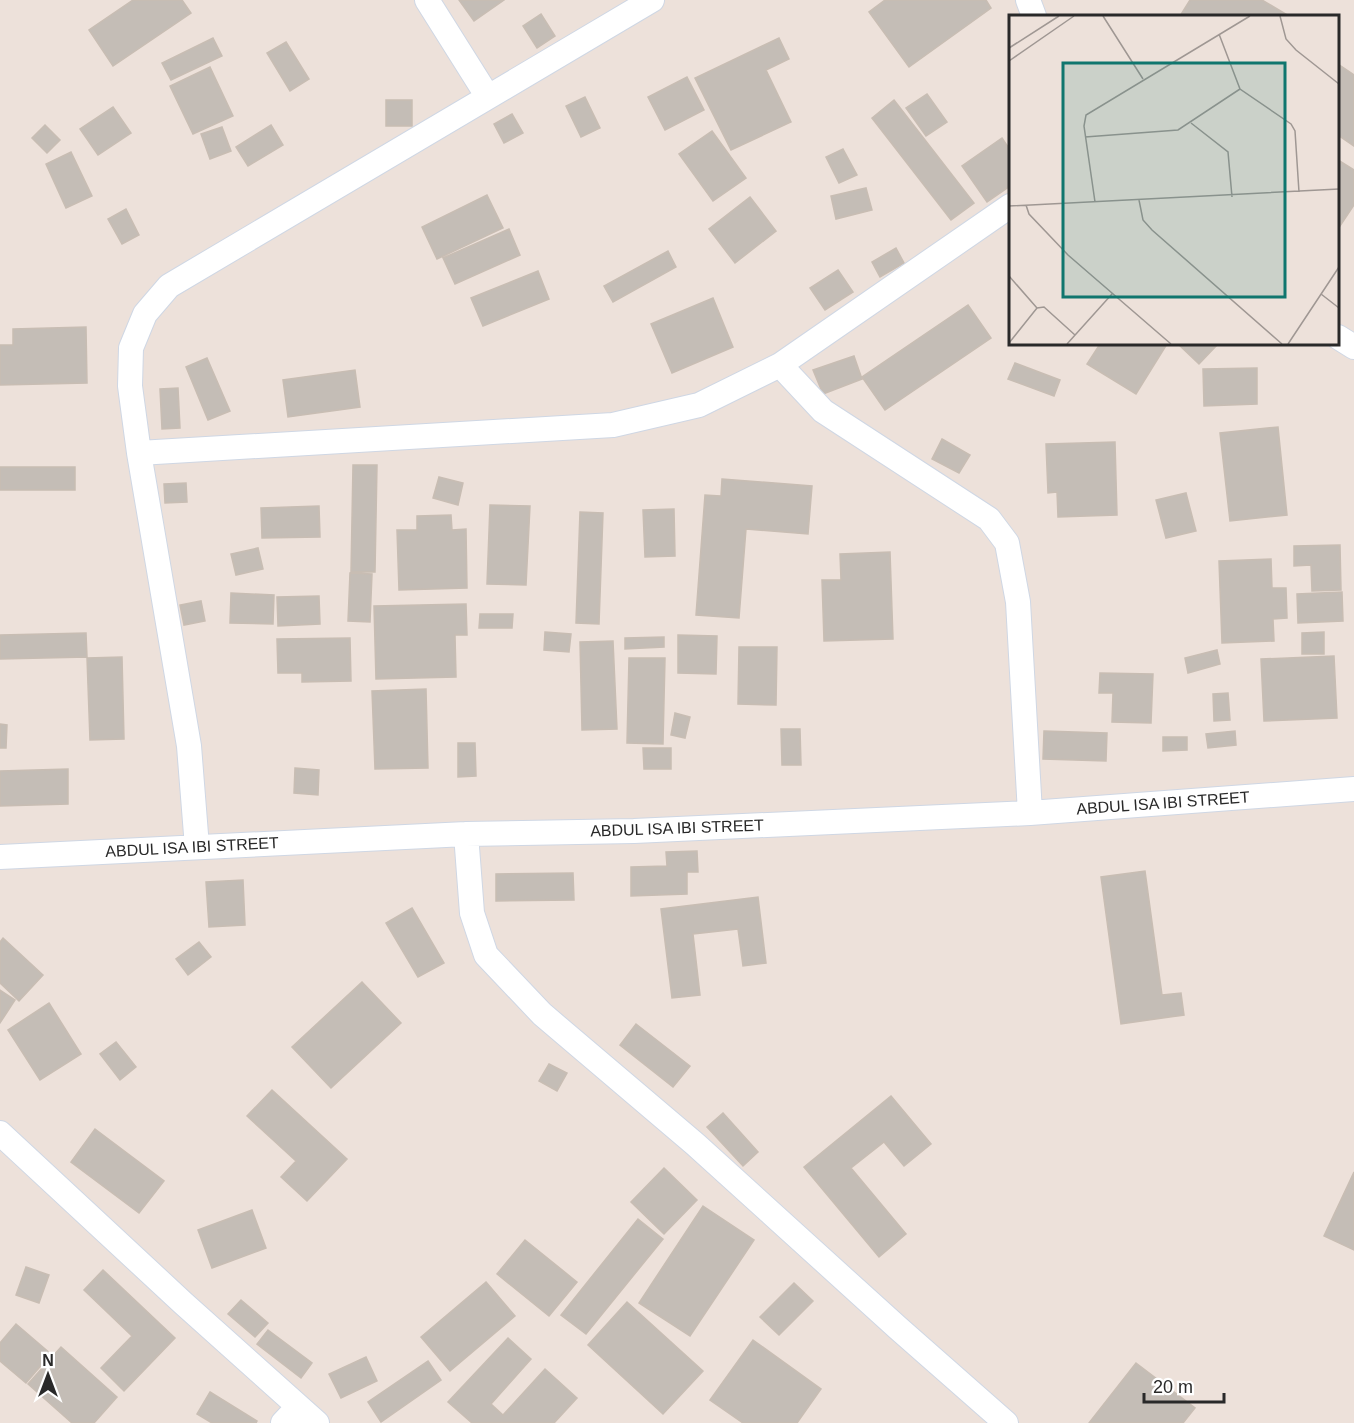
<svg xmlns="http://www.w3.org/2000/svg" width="1354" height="1423" font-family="Helvetica,sans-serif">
<rect width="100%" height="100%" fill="#ede1da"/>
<path fill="#c4bdb6" stroke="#c8bdb3" stroke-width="1.5" d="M 133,0 L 182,0 L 191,13 L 113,66 L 89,30 Z
M 459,0 L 504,0 L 474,21 Z
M 885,0 L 986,0 L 991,8 L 909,67 L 869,12 Z
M 1190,0 L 1262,0 L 1289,16 L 1180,16 Z
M 541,14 L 555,36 L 537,48 L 523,26 Z
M 213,38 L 222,56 L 171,80 L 162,63 Z
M 779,38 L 789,59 L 766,70 L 791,122 L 731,150 L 695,78 Z
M 286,42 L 309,79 L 290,91 L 267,53 Z
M 1338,64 L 1354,75 L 1354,146 L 1338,135 Z
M 210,67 L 233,116 L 193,134 L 170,86 Z
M 687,77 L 704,110 L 665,130 L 648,97 Z
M 927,94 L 947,122 L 926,136 L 906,108 Z
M 585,97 L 600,128 L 581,137 L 566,106 Z
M 386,100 L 412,100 L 412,126 L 386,126 Z
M 894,100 L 974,203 L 951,220 L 872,118 Z
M 113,107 L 131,133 L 98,155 L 80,129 Z
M 512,114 L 523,133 L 504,143 L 494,124 Z
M 45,125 L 60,140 L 47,153 L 32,138 Z
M 271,125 L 283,145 L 248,166 L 236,147 Z
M 222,127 L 231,151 L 210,159 L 201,134 Z
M 712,131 L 746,178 L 713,201 L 679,154 Z
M 1002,138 L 1010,150 L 1010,186 L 987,202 L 962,166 Z
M 843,149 L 857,175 L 839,183 L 826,157 Z
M 71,152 L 92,196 L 66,208 L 46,164 Z
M 1338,160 L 1354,170 L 1354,205 L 1338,229 Z
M 866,188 L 872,210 L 836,219 L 831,196 Z
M 487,195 L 503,228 L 437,259 L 422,227 Z
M 750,197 L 776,231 L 735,263 L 709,229 Z
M 126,209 L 139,235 L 122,244 L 108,219 Z
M 509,229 L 520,255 L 455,284 L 443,258 Z
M 896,248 L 904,263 L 880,277 L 872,262 Z
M 668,251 L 676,267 L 613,302 L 604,286 Z
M 838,270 L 853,292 L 825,310 L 810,288 Z
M 538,271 L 549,299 L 483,326 L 471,298 Z
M 713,298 L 733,347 L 672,373 L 651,324 Z
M 968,305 L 991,338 L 885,410 L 862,377 Z
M 86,327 L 87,383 L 0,385 L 0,345 L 13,345 L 13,329 Z
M 1100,344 L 1167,344 L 1136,394 L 1087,364 Z
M 1178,344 L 1218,344 L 1199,364 Z
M 854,356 L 862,379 L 823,394 L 813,370 Z
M 207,358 L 230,411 L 208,420 L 186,367 Z
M 1015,363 L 1060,380 L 1054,396 L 1008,379 Z
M 1257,368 L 1257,404 L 1204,406 L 1203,369 Z
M 355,370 L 360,407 L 288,417 L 283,380 Z
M 178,388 L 180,428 L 162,429 L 160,389 Z
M 1278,427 L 1287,515 L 1230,521 L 1220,433 Z
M 942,439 L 970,455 L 959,473 L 932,459 Z
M 1115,442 L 1117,515 L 1058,517 L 1057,492 L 1048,493 L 1046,444 Z
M 353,465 L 377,465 L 375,572 L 351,572 Z
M 0,467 L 75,467 L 75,490 L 0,490 Z
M 439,477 L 463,483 L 458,505 L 433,498 Z
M 722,479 L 812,486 L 808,534 L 746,529 L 739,618 L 696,615 L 705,495 L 721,496 Z
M 186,483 L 187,502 L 165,503 L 164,484 Z
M 1186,493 L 1196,531 L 1166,538 L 1156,500 Z
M 490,505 L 530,506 L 526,585 L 487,584 Z
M 319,506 L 320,537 L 262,538 L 261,508 Z
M 674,509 L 675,556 L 645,557 L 643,510 Z
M 580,512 L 603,513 L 599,624 L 576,623 Z
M 451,515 L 452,530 L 466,529 L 467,588 L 399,590 L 397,530 L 417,530 L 417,516 Z
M 1340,545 L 1341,590 L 1312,591 L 1311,565 L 1294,566 L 1294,546 Z
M 258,548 L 263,569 L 236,575 L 231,554 Z
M 890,552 L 893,639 L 824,641 L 822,580 L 841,580 L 840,554 Z
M 1271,559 L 1272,588 L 1286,588 L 1287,618 L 1273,619 L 1274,641 L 1222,643 L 1219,561 Z
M 350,573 L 372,574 L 370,622 L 348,621 Z
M 1342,592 L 1343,621 L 1298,623 L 1297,594 Z
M 231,593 L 274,595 L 273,624 L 230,623 Z
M 319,596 L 320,624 L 278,626 L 277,597 Z
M 201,601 L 205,621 L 184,625 L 180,605 Z
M 466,604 L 467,635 L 455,635 L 456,677 L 376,679 L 374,606 Z
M 480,614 L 513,614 L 512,628 L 479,628 Z
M 545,632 L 571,634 L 569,652 L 544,650 Z
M 1324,632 L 1324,654 L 1302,654 L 1302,633 Z
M 86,633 L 87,657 L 0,659 L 0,635 Z
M 678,635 L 717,636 L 716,674 L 678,673 Z
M 664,637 L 664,647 L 625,649 L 625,638 Z
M 350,638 L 351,681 L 302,682 L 302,673 L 278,673 L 277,639 Z
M 613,641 L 617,729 L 582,730 L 580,642 Z
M 739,647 L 777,647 L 776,705 L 738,704 Z
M 1217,650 L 1220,664 L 1188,673 L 1185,658 Z
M 1334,656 L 1337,718 L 1264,721 L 1261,659 Z
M 122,657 L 124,739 L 90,740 L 87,658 Z
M 629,658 L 665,658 L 663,744 L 627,743 Z
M 1100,673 L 1153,674 L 1151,723 L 1112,722 L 1113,693 L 1099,693 Z
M 426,689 L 428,768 L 375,769 L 372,691 Z
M 1228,693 L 1230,720 L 1214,721 L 1213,694 Z
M 675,713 L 690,717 L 685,738 L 671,735 Z
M 0,724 L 7,725 L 6,748 L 0,748 Z
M 781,729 L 800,729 L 801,765 L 782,765 Z
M 1044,731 L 1107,733 L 1106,761 L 1043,759 Z
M 1235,731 L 1236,745 L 1208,748 L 1206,734 Z
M 1163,737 L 1187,737 L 1187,750 L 1163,751 Z
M 458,743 L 475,743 L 476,776 L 458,777 Z
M 643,748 L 671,748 L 671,769 L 644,769 Z
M 295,768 L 319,770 L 318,795 L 294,793 Z
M 68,769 L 68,804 L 0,806 L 0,771 Z
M 697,851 L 698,872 L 687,872 L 687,894 L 631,896 L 631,867 L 667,866 L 666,852 Z
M 1145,871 L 1162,995 L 1181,993 L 1184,1015 L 1121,1024 L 1101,877 Z
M 573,873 L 574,900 L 496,901 L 496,874 Z
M 243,880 L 245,925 L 209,927 L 206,882 Z
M 758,897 L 766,963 L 743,966 L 738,929 L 693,934 L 700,995 L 672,998 L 661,909 Z
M 412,908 L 444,963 L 418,977 L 386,923 Z
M 3,938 L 43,975 L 19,1001 L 0,983 L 0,942 Z
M 199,942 L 211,957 L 188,975 L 176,959 Z
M 362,982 L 401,1023 L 331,1088 L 292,1047 Z
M 0,990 L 15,1000 L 0,1023 Z
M 49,1003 L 81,1054 L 40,1080 L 8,1030 Z
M 636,1024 L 690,1066 L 673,1087 L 620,1045 Z
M 116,1042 L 136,1067 L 120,1080 L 100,1054 Z
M 549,1064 L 567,1073 L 557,1091 L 539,1081 Z
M 272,1090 L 347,1159 L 307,1201 L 281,1177 L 296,1161 L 247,1116 Z
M 891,1096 L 931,1144 L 904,1166 L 884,1142 L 851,1168 L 906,1234 L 879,1257 L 804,1167 Z
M 723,1113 L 758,1152 L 743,1166 L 707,1127 Z
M 95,1129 L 164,1181 L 139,1213 L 71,1162 Z
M 664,1168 L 697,1200 L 664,1234 L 631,1202 Z
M 1354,1172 L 1354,1250 L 1324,1236 Z
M 703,1206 L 754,1240 L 690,1336 L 639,1303 Z
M 252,1210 L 266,1248 L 212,1268 L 198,1230 Z
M 638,1219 L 663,1239 L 586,1334 L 561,1315 Z
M 525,1240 L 577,1282 L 549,1316 L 497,1274 Z
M 26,1267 L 49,1275 L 39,1303 L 16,1295 Z
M 103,1270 L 175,1338 L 124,1391 L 101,1368 L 132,1336 L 84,1290 Z
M 486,1282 L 515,1316 L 450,1371 L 421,1337 Z
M 794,1283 L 813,1301 L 779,1335 L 760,1317 Z
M 241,1300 L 268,1323 L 255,1337 L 228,1314 Z
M 627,1302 L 703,1371 L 663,1414 L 588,1345 Z
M 16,1324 L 51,1354 L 26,1383 L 0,1361 L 0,1343 Z
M 268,1330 L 312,1363 L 301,1378 L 257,1344 Z
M 508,1338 L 531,1359 L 491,1404 L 503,1415 L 545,1369 L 577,1398 L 554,1423 L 472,1423 L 448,1402 Z
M 753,1340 L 821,1389 L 797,1423 L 743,1423 L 710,1400 Z
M 61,1347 L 117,1397 L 94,1423 L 72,1423 L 28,1384 Z
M 366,1357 L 377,1381 L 341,1398 L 329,1374 Z
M 428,1361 L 441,1380 L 381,1422 L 368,1402 Z
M 1136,1363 L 1195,1408 L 1183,1423 L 1089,1423 Z
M 210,1392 L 257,1421 L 256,1423 L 212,1423 L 197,1414 Z"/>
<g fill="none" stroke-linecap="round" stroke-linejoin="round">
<g stroke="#cfd7e4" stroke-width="26">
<path id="minor" d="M 427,0 L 488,97
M 1028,0 L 1034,16
M 1338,337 L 1354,347
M 780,365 L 823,411 L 989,519 L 1007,543 L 1018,602 L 1030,813
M 139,453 L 613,425 L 699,405 L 780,365 L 1010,206
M 466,834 L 472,913 L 486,955 L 542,1014 L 695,1144 L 898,1328 L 1006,1423
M 197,847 L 189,746 L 139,453 L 130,386 L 131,348 L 145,314 L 169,286 L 652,0
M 0,857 L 466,834 L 634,831 L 1030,813 L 1354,789
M 0,1133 L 183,1303 L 317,1423
M 283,1423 L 298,1407"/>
</g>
<use href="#minor" stroke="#fff" stroke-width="24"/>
</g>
<g text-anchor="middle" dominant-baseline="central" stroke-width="4.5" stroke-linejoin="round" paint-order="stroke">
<g font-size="16" fill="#292929" stroke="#fff">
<text transform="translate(1163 803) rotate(-4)">ABDUL ISA IBI STREET</text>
<text transform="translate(677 828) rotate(-2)">ABDUL ISA IBI STREET</text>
<text transform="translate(192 847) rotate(-3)">ABDUL ISA IBI STREET</text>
</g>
</g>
<g transform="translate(1009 15)">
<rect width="330" height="330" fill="#ede1da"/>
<path fill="none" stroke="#9f9793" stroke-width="1.5" d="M 94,1 L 134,64M 271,1 L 277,24 L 287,35 L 330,69M 210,19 L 231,74 L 282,109 L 286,116 L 290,177M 0,33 L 50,1M 0,46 L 65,1M 182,108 L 219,137 L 223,182M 76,122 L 169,115 L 231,74M 130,185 L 134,205 L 143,215 L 273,329M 86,187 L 75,111 L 77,100 L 241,1M 17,190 L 20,199 L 59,240 L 162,329M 0,191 L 330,174M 0,261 L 28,293 L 0,328M 312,279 L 330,293M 28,293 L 35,292 L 66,320M 58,329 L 103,279M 279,329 L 330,252"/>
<path fill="#0f766e" fill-opacity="0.15" stroke="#0f766e" stroke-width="3" d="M 54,48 L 276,48 L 276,282 L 54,282 Z"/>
<rect width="330" height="330" fill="none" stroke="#292929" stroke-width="3"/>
</g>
<g transform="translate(48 1375)" stroke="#ffffff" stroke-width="4.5" paint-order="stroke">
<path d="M0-4.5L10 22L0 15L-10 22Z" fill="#292929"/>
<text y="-9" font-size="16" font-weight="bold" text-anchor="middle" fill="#292929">N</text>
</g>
<path d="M1144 1393v9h80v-9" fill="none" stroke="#292929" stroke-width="3"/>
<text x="1153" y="1393" font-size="18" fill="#292929" stroke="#ffffff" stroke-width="4.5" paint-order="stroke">20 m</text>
</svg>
